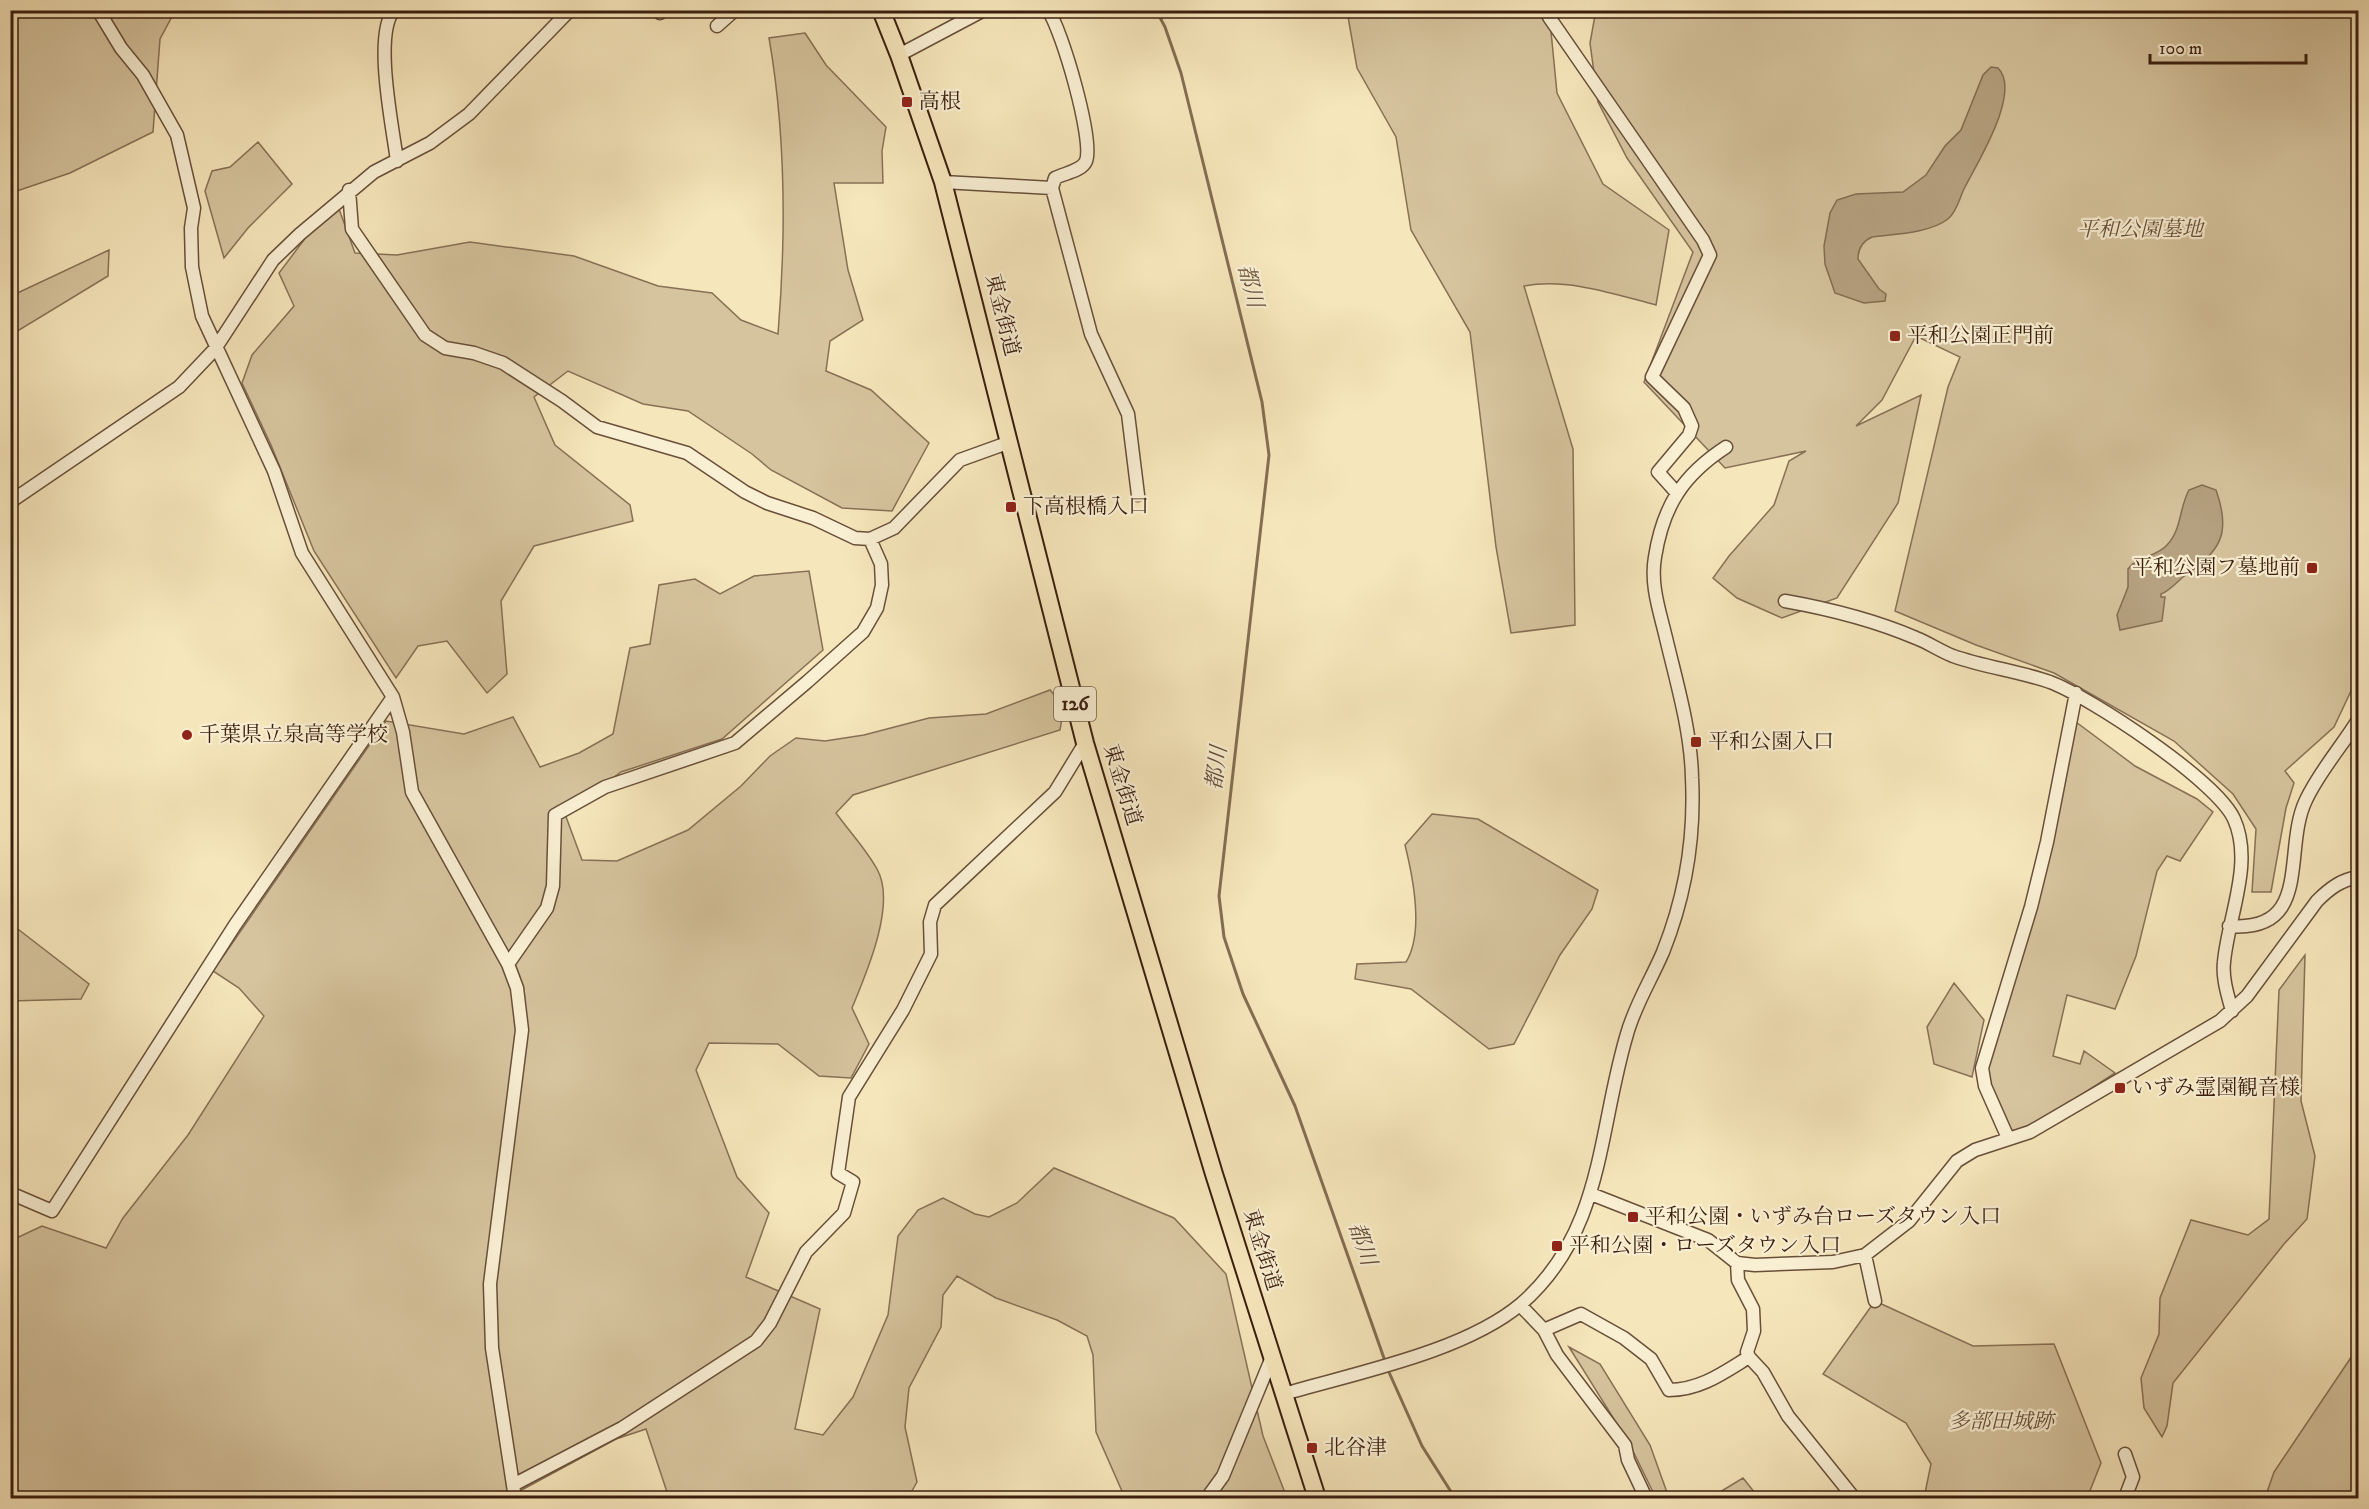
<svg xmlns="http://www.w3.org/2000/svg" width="2369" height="1509" font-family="'IM FELL DW Pica','Noto Serif JP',serif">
<rect width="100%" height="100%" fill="#f6e6bb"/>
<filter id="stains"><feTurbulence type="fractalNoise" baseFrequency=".00333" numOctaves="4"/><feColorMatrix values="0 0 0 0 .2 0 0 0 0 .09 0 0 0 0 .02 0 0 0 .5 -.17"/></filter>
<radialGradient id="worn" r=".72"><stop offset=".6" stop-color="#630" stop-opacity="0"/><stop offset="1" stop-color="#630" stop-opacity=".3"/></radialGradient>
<path fill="#d6c49e" stroke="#887056" stroke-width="1.5" d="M 1596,10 L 2358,11 L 2358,676 L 2334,727 L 2285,771 L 2294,783 L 2286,808 L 2271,892 L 2252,892 L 2256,829 L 2233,794 L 2174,741 L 2054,673 L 1976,645 L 1895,611 L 1948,387 L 1960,357 L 1916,336 L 1882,400 L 1856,426 L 1921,395 L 1898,503 L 1837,598 L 1782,618 L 1737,598 L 1713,578 L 1729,556 L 1774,505 L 1789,461 L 1806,451 L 1725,468 L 1644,382 L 1693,252 L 1627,158 L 1598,102 L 1590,43 Z
M 11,11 L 175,11 L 160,39 L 153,132 L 70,173 L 11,193 Z
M 1347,11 L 1549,11 L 1557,93 L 1603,184 L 1669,230 L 1656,305 C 1614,294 1568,278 1524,286 L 1573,449 L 1575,625 L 1511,633 L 1496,547 L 1470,332 L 1411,230 L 1396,137 L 1357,68 Z
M 805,33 L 826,65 L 886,127 L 882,151 L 883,183 L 834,183 L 848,270 L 863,320 L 830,341 L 826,371 L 871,390 L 929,443 L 892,511 L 842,508 L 771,470 L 752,454 L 688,411 L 643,404 L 568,371 L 534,397 L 555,445 L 630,505 L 633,521 L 534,546 L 501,601 L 507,674 L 487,693 L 447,641 L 418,646 L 396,678 L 314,551 L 271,445 L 242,383 L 252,355 L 294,306 L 279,273 L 325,212 L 339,209 L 355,253 L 397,255 L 470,242 L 574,256 L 658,286 L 712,293 L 741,320 L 778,334 C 786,237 786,135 769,38 Z
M 258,142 L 292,184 L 248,228 L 224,258 L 205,191 L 212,171 L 230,167 Z
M 109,250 L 108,276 L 11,335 L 11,296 Z
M 809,571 L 823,650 L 722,739 L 621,772 L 565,814 L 582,860 L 617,861 L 688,830 L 741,786 L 770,756 L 796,738 L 825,741 L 864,735 L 929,718 L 986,714 L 1050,690 L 1064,706 L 1060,730 L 853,795 L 836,813 C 849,831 866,849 877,869 C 897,904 866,974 852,1008 L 869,1044 L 851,1078 L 819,1076 L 778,1044 L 709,1043 L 696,1070 L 737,1177 L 769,1213 L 746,1277 L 820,1309 L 795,1429 L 823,1435 L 853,1397 L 888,1315 L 898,1236 L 918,1210 L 943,1198 L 975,1214 L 989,1217 L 1017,1203 L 1054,1168 L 1174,1218 L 1226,1274 L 1263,1436 L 1287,1498 L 1125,1498 L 1096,1432 L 1093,1355 L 1087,1336 L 1057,1320 L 996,1298 L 957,1276 L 943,1295 L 941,1327 L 909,1388 L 905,1427 L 917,1482 L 908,1498 L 669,1498 L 646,1429 L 616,1439 L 507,1498 L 11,1498 L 10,1241 L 42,1226 L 106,1248 L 123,1218 L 188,1135 L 264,1016 L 239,988 L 213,971 L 386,721 L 464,734 L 513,717 L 540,767 L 579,753 L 613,734 L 630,648 L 650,644 L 659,585 L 695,579 L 720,594 L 754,576 Z
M 2076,722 L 2135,766 L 2197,799 L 2213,812 L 2180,861 L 2167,856 L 2157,871 L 2136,956 L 2115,1009 L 2067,995 L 2053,1056 L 2080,1064 L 2084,1051 L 2115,1073 L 2044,1119 L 2010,1133 L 1992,1094 L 1987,1066 Z
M 1432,814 L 1478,819 L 1598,890 L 1592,909 L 1560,955 L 1514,1044 L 1489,1049 L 1411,989 L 1355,979 L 1357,964 L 1406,962 C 1424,933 1413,877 1405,845 Z
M 10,923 L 89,984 L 81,999 L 11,1001 Z
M 2305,955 L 2301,1101 L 2315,1156 L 2307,1219 L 2284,1244 L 2173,1383 L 2167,1426 L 2162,1437 L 2144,1408 L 2141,1378 L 2159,1334 L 2160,1298 L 2191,1220 L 2248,1235 L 2269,1219 L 2279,990 Z
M 1954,983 L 1984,1020 L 1972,1077 L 1934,1064 L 1927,1027 Z
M 1875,1301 L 1973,1346 L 2054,1344 L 2101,1463 L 2087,1498 L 1924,1498 L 1931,1464 L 1906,1423 L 1823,1374 Z
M 1569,1347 L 1600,1364 L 1650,1445 L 1669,1498 L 1656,1498 L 1629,1443 Z
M 2358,1347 L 2358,1498 L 2265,1498 L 2274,1472 Z
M 1743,1478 L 1759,1498 L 1710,1498 Z"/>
<path fill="#b6a281" stroke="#846d53" stroke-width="1.5" d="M 1991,67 L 1998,68 C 2022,92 1977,163 1965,187 C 1960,196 1957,212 1948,219 C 1930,233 1895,234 1872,237 C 1863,241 1858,249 1858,259 L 1879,289 L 1886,294 L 1885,301 L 1864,303 L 1835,293 L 1825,264 L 1824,246 L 1830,213 L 1837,200 L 1856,194 L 1903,192 L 1926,175 L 1945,146 L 1961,130 L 1983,75 Z
M 2202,485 L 2216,490 C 2232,535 2220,551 2183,577 C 2176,583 2168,592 2161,594 L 2161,597 L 2165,597 L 2162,621 L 2120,630 L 2117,615 L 2128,587 L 2128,569 C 2137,556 2157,557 2167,545 C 2182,529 2179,508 2189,490 Z"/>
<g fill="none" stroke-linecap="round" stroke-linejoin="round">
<path stroke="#846d53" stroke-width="3" d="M 1156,10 L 1165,27 L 1181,73 L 1262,402 L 1269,455 L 1219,896 L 1224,937 L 1243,994 L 1295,1106 L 1385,1361
M 1388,1370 L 1422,1446 L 1455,1498"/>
<g stroke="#694f3a" stroke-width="15">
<path id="minor" d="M 98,10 L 121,48 L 143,75 L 177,135 L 194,208 L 191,228 L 192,267 L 202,316 L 274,471 L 302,553 L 393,697 L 403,732 L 412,792 L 508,964 L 517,988 L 522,1030 L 490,1284 L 492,1348 L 515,1498
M 394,10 C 373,35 393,128 397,161
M 659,10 L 660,13
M 1048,10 C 1062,30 1094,140 1086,161 C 1082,171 1065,173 1055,178 L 1052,188 L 1091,334 L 1128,414 L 1138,495
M 1551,10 L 1549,17 L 1703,240 L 1710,255 L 1652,377 L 1684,408 L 1692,426 L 1689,435 L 1658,472 L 1676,492
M 717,26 L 735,10
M 899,55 L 984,10
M 943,182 L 1052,188
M 349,190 L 352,229 L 425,335 L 445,348 L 474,353 L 503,363 L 562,401 L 597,427 L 687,453 L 745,492 L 767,503 L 813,518 L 855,538 L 870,539 L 894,528 L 960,460 L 1010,442
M 10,502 L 179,387 L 215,349 L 273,260 L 300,234 L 374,172 L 430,143 L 469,114 L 570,10
M 1785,601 C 1830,609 1874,620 1916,638 C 1929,643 1940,651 1953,656 C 1984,667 2018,671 2050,682 C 2090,697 2217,781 2234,819 C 2254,863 2228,917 2224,962 C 2222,978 2228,996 2232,1011
M 2229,926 C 2314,933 2282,849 2306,800 C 2319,772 2342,746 2358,720
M 508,964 L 547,908 L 553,886 L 555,815 L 605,787 L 735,743 L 807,682 L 863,632 L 877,608 L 882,585 L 881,564 L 870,539
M 2008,1138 L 1985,1086 L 1982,1068 L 2031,907 L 2047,842 L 2076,693
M 10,1193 L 52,1211 L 235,925 L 393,697
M 1591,1194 L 1708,1240 L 1737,1263 L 1755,1265 L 1833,1262 L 1865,1255 L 1909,1221 L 1957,1161 L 1975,1150 L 2030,1132 L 2220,1021 L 2247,996 L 2317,901 C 2330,888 2341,880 2358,877
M 1865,1255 L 1875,1301
M 1737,1263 L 1738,1280 L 1753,1309 L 1754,1331 L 1747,1352 L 1749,1357 L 1763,1372 L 1788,1416 L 1854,1498
M 1520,1305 L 1544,1330 L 1557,1355 L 1625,1445 L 1628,1460 L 1646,1498
M 1544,1330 L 1581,1314 L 1624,1338 L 1651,1359 L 1669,1390 C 1700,1390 1723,1373 1749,1357
M 1284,1394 C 1355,1373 1464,1352 1521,1304 C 1604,1232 1598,1130 1627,1034 C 1635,1005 1651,980 1663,952 C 1685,897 1695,838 1692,778 C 1691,731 1677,684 1666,638 C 1660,612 1650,585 1655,557 C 1663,506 1683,475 1726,447
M 515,1484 L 622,1428 L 756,1341 L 770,1323 L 806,1252 L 844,1213 L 853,1182 L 838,1173 L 849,1097 L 903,1010 L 931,954 L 930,922 L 935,905 L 1055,792 L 1085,743
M 1207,1498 L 1223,1476 L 1272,1357
M 2125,1498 L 2133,1477 L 2125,1454"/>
</g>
<g stroke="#3a1d0f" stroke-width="20">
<path id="highway" d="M 881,10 L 899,55 L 943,182 L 1085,743 L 1214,1174 L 1317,1498"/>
</g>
<use href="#minor" stroke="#f9efd3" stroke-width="12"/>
<use href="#highway" stroke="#f6e6bb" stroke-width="16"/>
</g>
<g fill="#8f2418" stroke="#f9efd3" stroke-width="2">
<rect x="901" y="96" width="12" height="12" rx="3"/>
<rect x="1889" y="330" width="12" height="12" rx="3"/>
<rect x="1005" y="501" width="12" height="12" rx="3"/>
<rect x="2306" y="562" width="12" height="12" rx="3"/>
<circle cx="187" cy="735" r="6"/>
<rect x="1690" y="736" width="12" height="12" rx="3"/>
<rect x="2114" y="1082" width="12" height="12" rx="3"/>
<rect x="1627" y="1211" width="12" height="12" rx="3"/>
<rect x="1551" y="1240" width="12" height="12" rx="3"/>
<rect x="1306" y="1442" width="12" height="12" rx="3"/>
</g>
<g text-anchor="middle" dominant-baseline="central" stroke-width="4.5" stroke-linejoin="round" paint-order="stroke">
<rect fill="#f9efd3" stroke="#735c4a" stroke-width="1.5" x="1054" y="687" width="42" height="34" rx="4.5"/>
<g font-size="20" font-weight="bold" fill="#3a1d0f">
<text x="1075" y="704">126</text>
</g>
<g font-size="21" fill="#3a1d0f" stroke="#f9efd3" text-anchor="start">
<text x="919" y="102">高根</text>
<text x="1907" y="336">平和公園正門前</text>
<text x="1023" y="507">下高根橋入口</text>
<text x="2300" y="568" text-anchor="end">平和公園フ墓地前</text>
<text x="199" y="735">千葉県立泉高等学校</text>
<text x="1708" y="742">平和公園入口</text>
<text x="2132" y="1088">いずみ霊園観音様</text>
<text x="1645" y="1217">平和公園・いずみ台ローズタウン入口</text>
<text x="1569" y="1246">平和公園・ローズタウン入口</text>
<text x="1324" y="1448">北谷津</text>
</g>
<g font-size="21" font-style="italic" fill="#694f3a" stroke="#f9efd3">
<text x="2140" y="230">平和公園墓地</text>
<text x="2001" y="1422">多部田城跡</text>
</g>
<g font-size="21" fill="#3a1d0f" stroke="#f9efd3">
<text transform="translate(1002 315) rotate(76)">東金街道</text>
<text transform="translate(1122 785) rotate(73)">東金街道</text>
<text transform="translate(1262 1250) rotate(73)">東金街道</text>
</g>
<g font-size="22" font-style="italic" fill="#654c37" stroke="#f9efd3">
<text transform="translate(1250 286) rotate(76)">都川</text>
<text transform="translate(1217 768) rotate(-83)">都川</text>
<text transform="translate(1362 1244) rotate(71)">都川</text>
</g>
</g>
<rect width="2369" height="1509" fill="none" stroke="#f6e6bb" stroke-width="36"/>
<rect x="12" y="12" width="2345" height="1485" fill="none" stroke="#3a1d0f" stroke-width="3"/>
<rect x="18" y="18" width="2333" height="1473" fill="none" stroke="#3a1d0f" stroke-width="1.5"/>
<path d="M2150 54v9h156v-9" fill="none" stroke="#3a1d0f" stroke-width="3"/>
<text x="2159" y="54" font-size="18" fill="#3a1d0f" stroke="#f9efd3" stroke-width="4.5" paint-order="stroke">100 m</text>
<rect width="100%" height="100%" filter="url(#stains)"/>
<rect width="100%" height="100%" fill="url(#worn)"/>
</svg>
